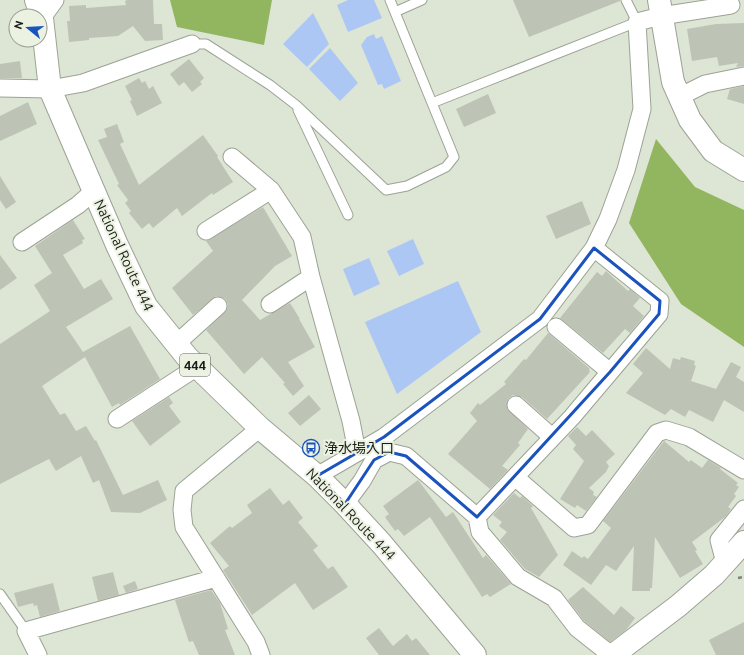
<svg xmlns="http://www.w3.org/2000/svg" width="744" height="655" font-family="Ubuntu,'Noto Sans JP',sans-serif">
<rect width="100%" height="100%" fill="#dde5d5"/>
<path fill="#92b55f" d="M 170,0 L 272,0 L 264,45 L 177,27 Z
M 656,139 L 695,187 L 744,210 L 744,347 L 681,304 L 629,223 Z"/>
<path fill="#adc7f5" d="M 348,0 L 374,0 L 382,18 L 348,32 L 337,5 Z
M 313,13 L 329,44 L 307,67 L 283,44 Z
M 374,34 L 376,39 L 382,36 L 401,81 L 384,89 L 382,84 L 378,85 L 361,45 L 367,37 Z
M 330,48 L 358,83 L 340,101 L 309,69 Z
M 413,239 L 424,264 L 399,276 L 387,251 Z
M 369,258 L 380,284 L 354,296 L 343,269 Z
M 458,281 L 481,332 L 397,394 L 365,322 Z"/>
<path fill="#bdc4b5" d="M 127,0 L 153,0 L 154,24 L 162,24 L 163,40 L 145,41 L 133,26 L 118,36 L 89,38 L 89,40 L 69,42 L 67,21 L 70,21 L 69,6 L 86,5 L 86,8 L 126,5 L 125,1 Z
M 513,0 L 620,0 L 620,1 L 529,37 Z
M 744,23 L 744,66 L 736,67 L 738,63 L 719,66 L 717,57 L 692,61 L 687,29 L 716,24 Z
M 189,59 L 204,78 L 200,82 L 202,84 L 192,92 L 184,82 L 179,86 L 170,74 Z
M 20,61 L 22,78 L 0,78 L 0,64 Z
M 139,78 L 142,83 L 145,81 L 149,89 L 153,86 L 162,103 L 137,116 L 130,101 L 132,100 L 125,86 Z
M 744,86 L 744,104 L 727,99 L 730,89 Z
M 488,94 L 496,113 L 464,127 L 456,109 Z
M 28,102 L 37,124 L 0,141 L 0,116 Z
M 117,124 L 124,142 L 120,144 L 139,185 L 203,135 L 218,156 L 217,157 L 233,182 L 213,195 L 212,193 L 182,216 L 177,208 L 153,228 L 149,223 L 142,229 L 129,213 L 131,211 L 125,203 L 128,200 L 117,185 L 119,184 L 98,140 L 107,137 L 104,129 Z
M 0,176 L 16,202 L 6,209 L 0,200 Z
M 582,201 L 591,224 L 556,239 L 546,216 Z
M 263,207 L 292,256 L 275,266 L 242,300 L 260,320 L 290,303 L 300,319 L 299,319 L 315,347 L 288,362 L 304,386 L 293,396 L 283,384 L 285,383 L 262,357 L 244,374 L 206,330 L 227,309 L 228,304 L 225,299 L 216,296 L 193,315 L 172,288 L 213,251 L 206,241 Z
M 73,220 L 85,239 L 82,240 L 83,243 L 63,255 L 84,289 L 101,279 L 113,299 L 66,327 L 83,352 L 130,326 L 160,379 L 120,405 L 119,403 L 112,407 L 85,357 L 42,386 L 60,415 L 65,413 L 76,431 L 86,426 L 95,441 L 96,440 L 123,495 L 158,480 L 167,500 L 140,513 L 111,512 L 99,480 L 93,483 L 81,456 L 56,471 L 49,459 L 0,484 L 0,344 L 50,311 L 34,285 L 52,273 L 35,246 Z
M 0,255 L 17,278 L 0,290 Z
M 606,271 L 628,291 L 630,289 L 640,298 L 633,306 L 644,316 L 630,333 L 625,329 L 603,353 L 560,318 L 597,272 L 602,276 Z
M 548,333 L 590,369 L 589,370 L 590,372 L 547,419 L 522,397 L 513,395 L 508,399 L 507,408 L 528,429 L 518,443 L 520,445 L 502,466 L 508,470 L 490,489 L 448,454 L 477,421 L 470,413 L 478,403 L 480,405 L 506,384 L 504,382 L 524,359 L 526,360 Z
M 646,348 L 670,369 L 673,358 L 680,360 L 681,357 L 695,361 L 694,365 L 696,366 L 691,381 L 716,389 L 731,362 L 741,367 L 736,377 L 744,382 L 744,412 L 724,400 L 713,422 L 689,410 L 685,417 L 671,409 L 665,415 L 626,393 L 643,373 L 633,364 Z
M 309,395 L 321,409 L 300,426 L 288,413 Z
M 169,397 L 173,403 L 169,406 L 181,422 L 150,446 L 132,421 Z
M 577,427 L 586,436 L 592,430 L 615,454 L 606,462 L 609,466 L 606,472 L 589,488 L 594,492 L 593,495 L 597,497 L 586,511 L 577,505 L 575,508 L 560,499 L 584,461 L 573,449 L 576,445 L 568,436 Z
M 664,441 L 689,462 L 691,460 L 702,468 L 708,460 L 721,468 L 720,469 L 738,483 L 736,485 L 739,487 L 734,494 L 736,496 L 728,507 L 731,509 L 725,517 L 692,542 L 697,550 L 695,551 L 703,564 L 680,578 L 655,537 L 652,588 L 650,588 L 650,591 L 632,591 L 634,546 L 616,571 L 606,565 L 591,585 L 563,565 L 572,551 L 582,558 L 584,556 L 588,559 L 611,528 L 603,521 Z
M 418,480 L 446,517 L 453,512 L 483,558 L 486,555 L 511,584 L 490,597 L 487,594 L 482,597 L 430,517 L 404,536 L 398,529 L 395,531 L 385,517 L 389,514 L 383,506 Z
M 270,488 L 283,505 L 289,500 L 303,518 L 298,522 L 318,546 L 313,550 L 328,569 L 333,566 L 348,587 L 313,610 L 295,583 L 252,615 L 223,570 L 229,566 L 210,543 L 230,526 L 232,528 L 252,513 L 247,505 Z
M 514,493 L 520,498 L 522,496 L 533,506 L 531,508 L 558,555 L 539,577 L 525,569 L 500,540 L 507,532 L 499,526 L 502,522 L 493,515 Z
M 113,572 L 119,595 L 98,601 L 92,577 Z
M 135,581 L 138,589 L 126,593 L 123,586 Z
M 53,583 L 60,611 L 40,617 L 37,605 L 34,606 L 33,603 L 18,607 L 14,593 Z
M 583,587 L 614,615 L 621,606 L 635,618 L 626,630 L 610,642 L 584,621 L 568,600 Z
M 211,590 L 220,603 L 228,629 L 225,630 L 235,655 L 199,655 L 193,641 L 189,642 L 175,600 Z
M 744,622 L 744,655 L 716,655 L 709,640 Z
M 379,628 L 393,646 L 407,634 L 412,641 L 416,638 L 430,655 L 379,655 L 366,638 Z"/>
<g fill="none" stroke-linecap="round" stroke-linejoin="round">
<g stroke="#9ca394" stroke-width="11">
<path id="service" d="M 390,0 L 432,103
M 395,12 L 422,0
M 192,44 L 206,44 L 270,85 L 296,105 L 386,190 L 407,186 L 446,167 L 454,157 L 432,103 L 637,22 L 626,0
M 298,110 L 348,215
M 0,594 L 26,631"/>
</g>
<g stroke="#9ca394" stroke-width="19">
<path id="minor" d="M 42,18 L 55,0
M 0,88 L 50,89 L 83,83 L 192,44
M 679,97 L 705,84 L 744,76
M 232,157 L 271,190 L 302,237 L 311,277 L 270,304
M 206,231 L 271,190
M 22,242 L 78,205 L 94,191
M 311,277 L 351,421 L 357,452
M 556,327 L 610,372
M 176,344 L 218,306
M 516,405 L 552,437
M 117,419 L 197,367
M 260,428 L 184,491 L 182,510 L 184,527 L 256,642 L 261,655
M 317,476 L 384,437 L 540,319 L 594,248 L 608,219 L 626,170 L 642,109 L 637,22 L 661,16 L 731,5
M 515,477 L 574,528 L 588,525 L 657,433 L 666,430 L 689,437 L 744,470
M 345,504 L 362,481 L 374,460 L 389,452 L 406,456 L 477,517 L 480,532 L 518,577 L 554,598 L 577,628 L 611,655
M 477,517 L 572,417 L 659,314 L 660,301 L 594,248
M 725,563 L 719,540 L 744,509
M 38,655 L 26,631 L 216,578"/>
</g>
<g stroke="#9ca394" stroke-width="24">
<path id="tertiary" d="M 659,0 L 673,82 L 690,120 L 713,151 L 744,170
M 613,655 L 678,606 L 714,575 L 744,542"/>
</g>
<g stroke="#9ca394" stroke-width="24">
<path id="trunk" d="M 36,0 L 42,18 L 50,89 L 117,245 L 146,306 L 187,357 L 260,428 L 317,476 L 345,504 L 381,543 L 475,655"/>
</g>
<path stroke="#7e8478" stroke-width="2.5" stroke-dasharray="4 2" stroke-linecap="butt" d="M 738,578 L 744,577"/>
<use href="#service" stroke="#fff" stroke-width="9"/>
<use href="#minor" stroke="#fff" stroke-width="17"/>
<use href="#tertiary" stroke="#fff" stroke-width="22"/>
<use href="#trunk" stroke="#fff" stroke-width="22"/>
</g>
<path fill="none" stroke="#1a52be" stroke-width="3" stroke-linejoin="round" d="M 594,248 L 660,301 L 659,314 L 610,372 L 477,517 L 406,456 L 389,452 L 374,460 L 345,504 L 317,476 L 384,437 L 540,319 Z"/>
<defs>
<g id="bus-ring" transform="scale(0.9)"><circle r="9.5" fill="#ebf2e2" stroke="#1a52be" stroke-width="1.5"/><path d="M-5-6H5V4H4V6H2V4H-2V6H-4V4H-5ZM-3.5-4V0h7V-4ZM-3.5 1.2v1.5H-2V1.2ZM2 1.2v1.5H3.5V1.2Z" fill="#1a52be"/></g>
</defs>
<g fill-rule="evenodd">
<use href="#bus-ring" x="311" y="448"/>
</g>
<g text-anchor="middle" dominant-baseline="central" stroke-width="4" stroke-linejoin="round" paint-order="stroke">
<rect fill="#ebf2e2" stroke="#585c53" stroke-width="1" x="180" y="354" width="30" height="22" rx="3"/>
<g font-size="13" font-weight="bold" fill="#191c16">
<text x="195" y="365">444</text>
</g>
<g font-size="14" fill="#191c16" stroke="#ebf2e2">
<text transform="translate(124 255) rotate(65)">National Route 444</text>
<text transform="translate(351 514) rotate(46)">National Route 444</text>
</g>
<g font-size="14" fill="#191c16" stroke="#ebf2e2" text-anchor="start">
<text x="324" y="448">浄水場入口</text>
</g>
</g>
<g transform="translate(28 28) rotate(288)"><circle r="19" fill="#ebf2e2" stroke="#979c90"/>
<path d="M0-3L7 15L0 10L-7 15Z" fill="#1a52be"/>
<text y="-6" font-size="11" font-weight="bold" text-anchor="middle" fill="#191c16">N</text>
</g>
</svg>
